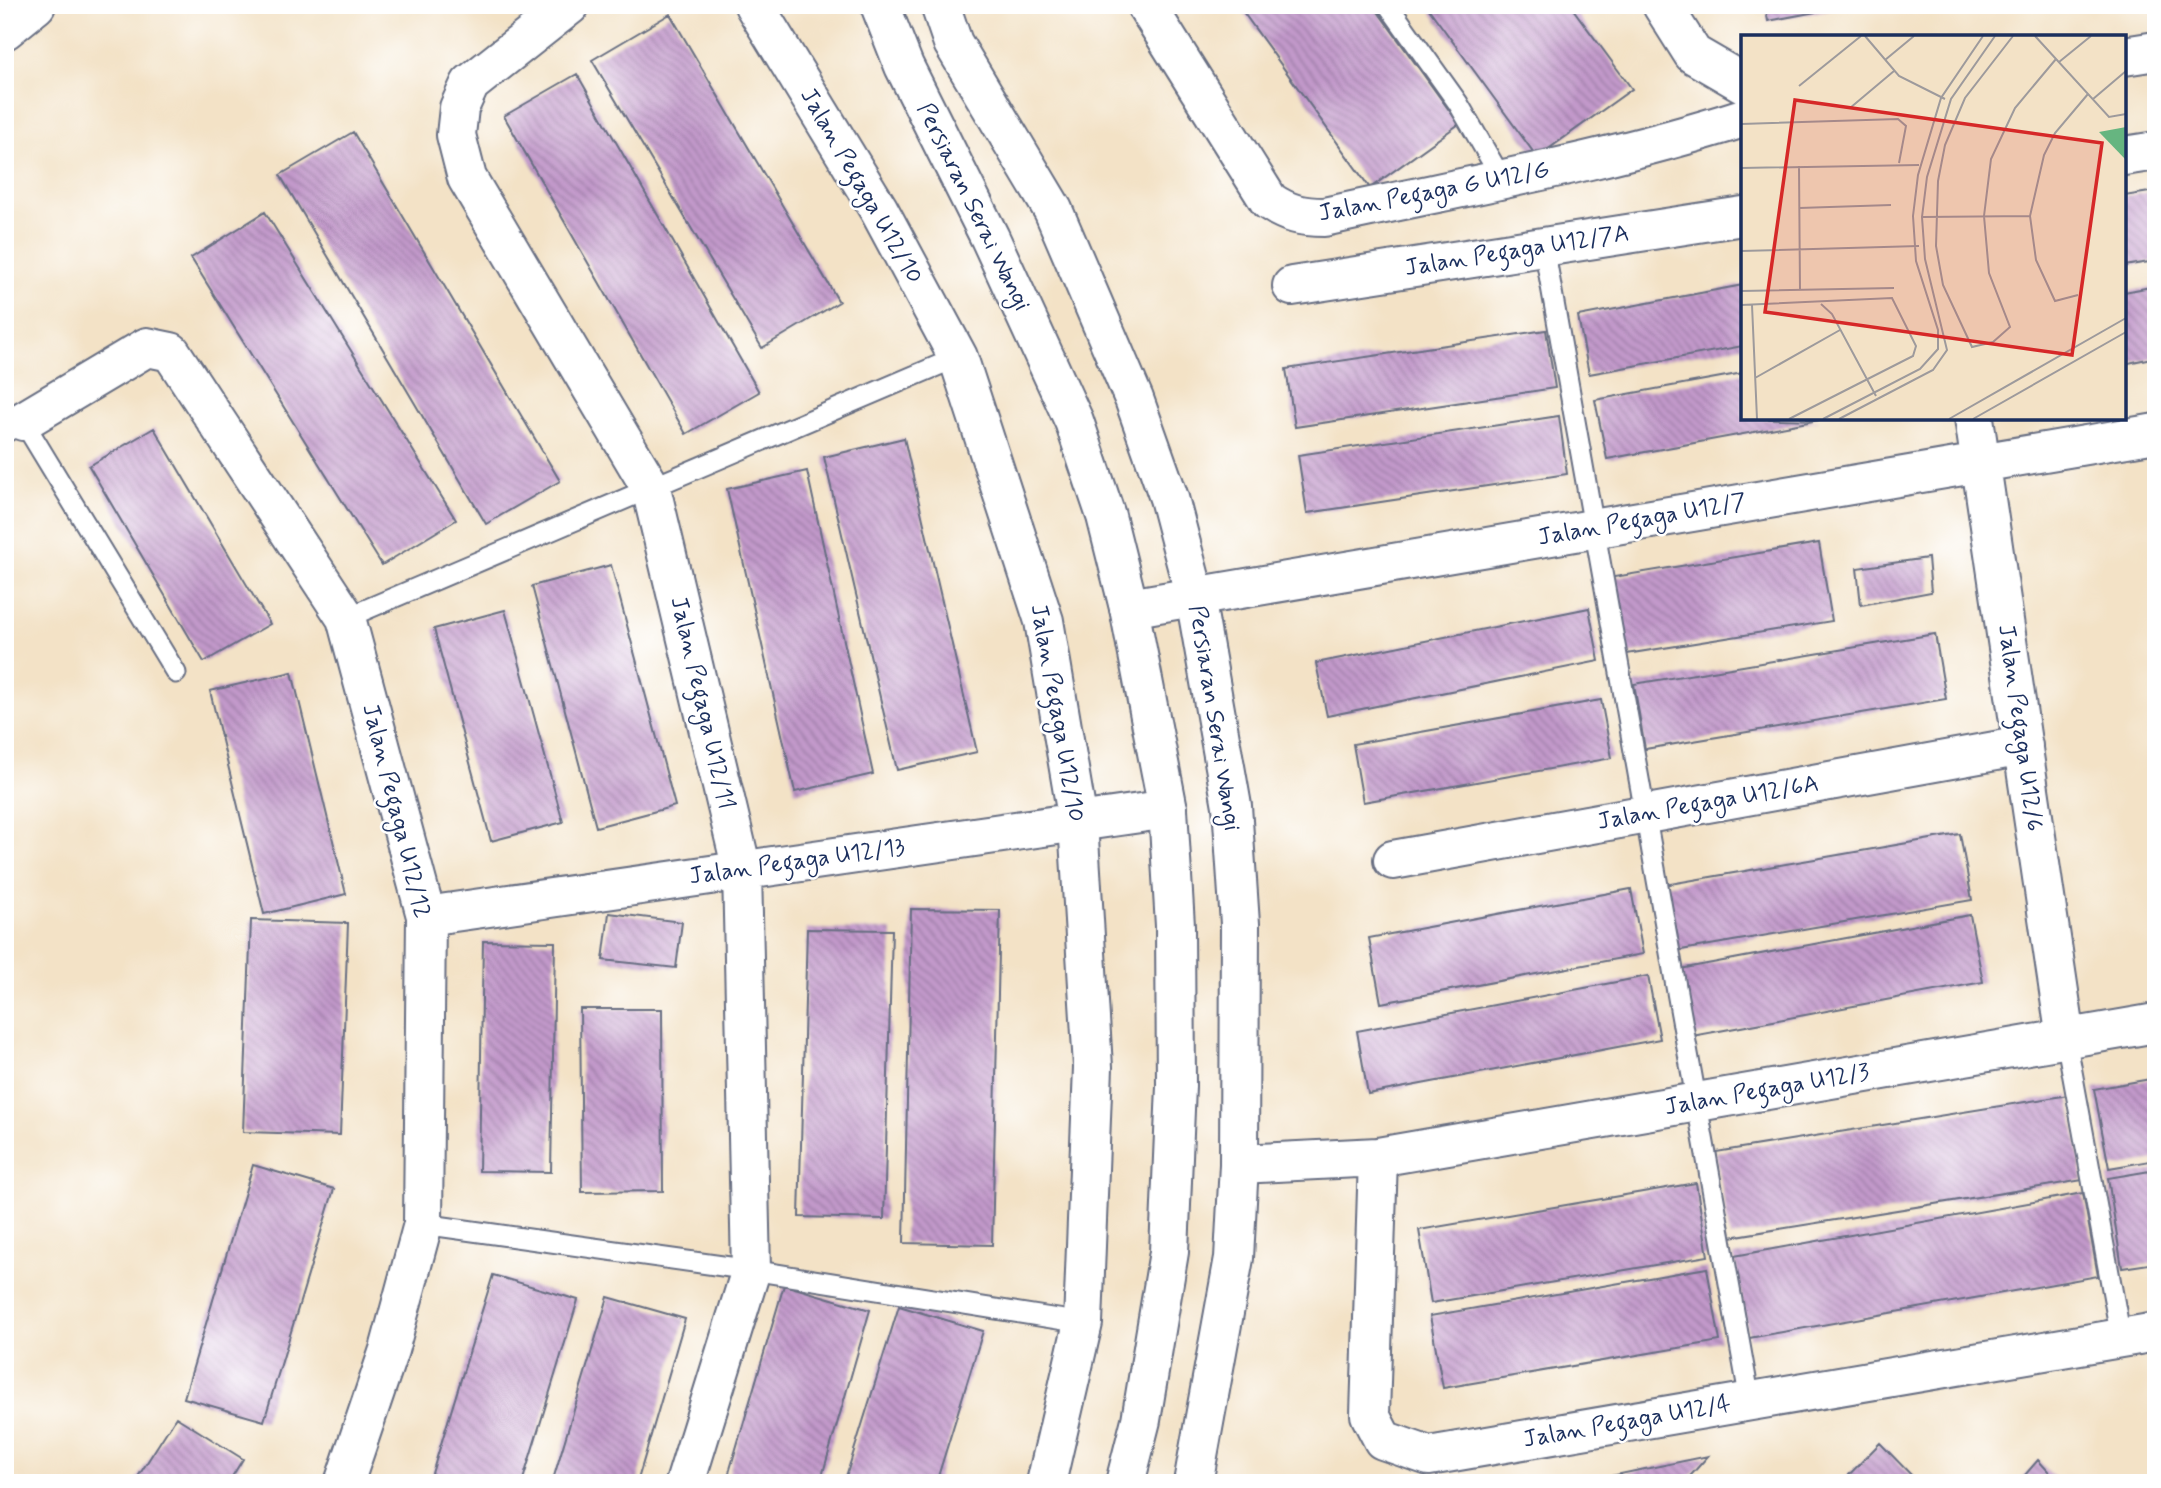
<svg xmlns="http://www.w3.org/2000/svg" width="2161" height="1488" font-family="Mynerve,sans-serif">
<defs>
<pattern id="building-back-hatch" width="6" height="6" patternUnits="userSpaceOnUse" patternTransform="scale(1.75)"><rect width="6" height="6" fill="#c299ca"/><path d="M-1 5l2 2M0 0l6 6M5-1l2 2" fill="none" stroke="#9d7da7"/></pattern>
</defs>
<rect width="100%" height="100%" fill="#fff"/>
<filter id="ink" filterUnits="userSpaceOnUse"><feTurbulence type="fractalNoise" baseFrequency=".0143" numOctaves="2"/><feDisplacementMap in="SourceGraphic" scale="14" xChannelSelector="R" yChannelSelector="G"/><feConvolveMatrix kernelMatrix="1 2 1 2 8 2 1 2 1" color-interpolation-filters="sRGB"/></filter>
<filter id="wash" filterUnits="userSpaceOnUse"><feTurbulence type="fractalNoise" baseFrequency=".00686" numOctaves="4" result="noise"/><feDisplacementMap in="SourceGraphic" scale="28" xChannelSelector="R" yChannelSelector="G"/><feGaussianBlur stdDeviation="1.57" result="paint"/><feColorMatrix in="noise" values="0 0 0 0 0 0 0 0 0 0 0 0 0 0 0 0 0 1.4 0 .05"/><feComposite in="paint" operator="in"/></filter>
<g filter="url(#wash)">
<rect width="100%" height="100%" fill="#f3e2c6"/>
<g id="blocks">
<path fill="url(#building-back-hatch)" d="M 1238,5 L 1373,5 L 1459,124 L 1370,188 Z
M 1426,5 L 1570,5 L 1632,89 L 1537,157 Z
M 1765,5 L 1837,5 L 1837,8 L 1768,21 Z
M 670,14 L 839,302 L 762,348 L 592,60 Z
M 577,74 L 759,392 L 686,434 L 504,116 Z
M 353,132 L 560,481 L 486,524 L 280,175 Z
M 2156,191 L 2156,261 L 2124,266 L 2124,196 Z
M 265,212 L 456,520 L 382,565 L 191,258 Z
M 1743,285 L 1743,346 L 1589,374 L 1578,316 Z
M 2156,286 L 2156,357 L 2124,364 L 2124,292 Z
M 1546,330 L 1555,388 L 1295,427 L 1286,369 Z
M 1743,373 L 1743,418 L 1819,420 L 1607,459 L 1595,400 Z
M 1559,416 L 1567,474 L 1307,513 L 1298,455 Z
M 154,428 L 270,624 L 204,662 L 89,466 Z
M 904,438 L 977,752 L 897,770 L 824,457 Z
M 807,471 L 873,774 L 795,792 L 727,489 Z
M 1819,543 L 1832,621 L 1620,655 L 1608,578 Z
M 1928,558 L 1931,592 L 1861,605 L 1857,568 Z
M 611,565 L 675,806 L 596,827 L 532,586 Z
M 1589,608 L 1599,661 L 1327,716 L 1316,663 Z
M 505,610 L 563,822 L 491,841 L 434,629 Z
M 1935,634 L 1946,699 L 1645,749 L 1634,684 Z
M 292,672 L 346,894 L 264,914 L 210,691 Z
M 1601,700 L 1612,758 L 1363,802 L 1353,744 Z
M 1960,834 L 1972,900 L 1675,951 L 1664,885 Z
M 1631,889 L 1643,954 L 1381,1003 L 1369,938 Z
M 911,909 L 1000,910 L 992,1245 L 904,1243 Z
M 609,913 L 682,922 L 676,968 L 603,960 Z
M 1970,915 L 1983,982 L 1692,1036 L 1680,969 Z
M 251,920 L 348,923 L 340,1135 L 243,1132 Z
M 807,929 L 892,930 L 884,1219 L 799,1217 Z
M 483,941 L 555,942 L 551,1172 L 479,1171 Z
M 1648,976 L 1660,1039 L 1368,1094 L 1357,1031 Z
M 580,1009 L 662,1009 L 663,1191 L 582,1192 Z
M 2156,1078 L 2156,1160 L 2109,1168 L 2094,1089 Z
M 2069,1095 L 2083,1180 L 1730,1237 L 1716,1152 Z
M 253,1165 L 334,1189 L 264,1421 L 184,1398 Z
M 2156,1170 L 2156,1263 L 2122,1268 L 2108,1178 Z
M 1696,1183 L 1708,1256 L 1431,1303 L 1419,1230 Z
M 2083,1193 L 2098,1276 L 1749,1338 L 1734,1256 Z
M 1707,1268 L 1720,1341 L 1443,1388 L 1430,1316 Z
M 493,1275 L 578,1300 L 522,1483 L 429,1483 Z
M 784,1285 L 870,1310 L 820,1483 L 726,1483 Z
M 608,1297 L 685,1319 L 637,1483 L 552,1483 Z
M 899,1306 L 983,1331 L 936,1483 L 844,1483 Z
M 176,1417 L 243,1459 L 228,1483 L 134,1483 Z
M 1880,1443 L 1919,1483 L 1841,1483 Z
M 1708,1456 L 1684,1483 L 1582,1483 L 1581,1482 Z
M 2038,1460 L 2059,1483 L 2018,1483 Z"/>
</g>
</g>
<g filter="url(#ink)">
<use href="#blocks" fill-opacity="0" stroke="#676e82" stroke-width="2"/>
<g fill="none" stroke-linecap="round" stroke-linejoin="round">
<g stroke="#676e82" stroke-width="23">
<path id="service" d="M 1388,5 L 1458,103 L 1503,181
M 1544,247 L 1750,1401
M 5,433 L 23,421 L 176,673
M 346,618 L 958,357
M 2066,1039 L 2121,1338
M 423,1224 L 751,1270 L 1083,1323"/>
</g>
<g stroke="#676e82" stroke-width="42">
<path id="minor" d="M 570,5 L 470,84 L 459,108 L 456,135 L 467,178 L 651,488 L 742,870 L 751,1270 L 685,1483
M 754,5 L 879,210 L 958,357 L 1044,621 L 1078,822 L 1093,1067 L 1083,1323 L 1046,1483
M 1146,5 L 1269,201 C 1288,214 1302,217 1324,217 C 1465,186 1606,162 1743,118
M 1662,5 L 1693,54 L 1743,83
M 2124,56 L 2156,51
M 2124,156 L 2156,151
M 1292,286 L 1743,216
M 1974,418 L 2066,1039
M 23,421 L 147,347 L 171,352 L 346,618 L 426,916 L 423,1224 L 389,1350 L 344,1483
M 1129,608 L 2156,433
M 1393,860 L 2023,746
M 426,916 L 1168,809
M 1378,1157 L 1370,1415 L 1383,1440 L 1429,1456 L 2156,1332
M 1239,1164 L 1378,1157 L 2156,1023"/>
</g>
<g stroke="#676e82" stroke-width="42">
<path id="tertiary" d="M 880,5 L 904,66 L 990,238 L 1074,421 L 1106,516 L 1129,608 L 1168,809 L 1175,926 L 1176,1086 L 1169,1252 L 1141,1420 L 1125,1483
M 940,5 L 953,43 L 1053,210 L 1134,399 L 1169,498 L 1195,597 L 1232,806 L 1240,924 L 1239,1164 L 1234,1258 L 1193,1483"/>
</g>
<g stroke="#676e82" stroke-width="42">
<path id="motorway" d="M 5,30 L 36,5"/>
</g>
<use href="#service" stroke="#fff" stroke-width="19"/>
<use href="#minor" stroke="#fff" stroke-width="38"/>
<use href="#tertiary" stroke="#fff" stroke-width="38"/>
<use href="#motorway" stroke="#fff" stroke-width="38"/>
</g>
</g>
<g text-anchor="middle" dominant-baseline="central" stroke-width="5" stroke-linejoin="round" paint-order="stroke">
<g font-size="24" fill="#1b2f5e" stroke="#fff">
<text transform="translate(861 186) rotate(60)">Jalan Pegaga U12/10</text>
<text transform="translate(1434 192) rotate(-11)">Jalan Pegaga G U12/G</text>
<text transform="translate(973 207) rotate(64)">Persiaran Serai Wangi</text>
<text transform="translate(1517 251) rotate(-9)">Jalan Pegaga U12/7A</text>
<text transform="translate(1642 520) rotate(-10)">Jalan Pegaga U12/7</text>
<text transform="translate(702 703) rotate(77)">Jalan Pegaga U12/11</text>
<text transform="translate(1057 713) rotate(80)">Jalan Pegaga U12/10</text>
<text transform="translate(1214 718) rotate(81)">Persiaran Serai Wangi</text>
<text transform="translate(2020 728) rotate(82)">Jalan Pegaga U12/6</text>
<text transform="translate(1708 803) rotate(-10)">Jalan Pegaga U12/6A</text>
<text transform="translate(396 811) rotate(76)">Jalan Pegaga U12/12</text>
<text transform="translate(797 862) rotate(-8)">Jalan Pegaga U12/13</text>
<text transform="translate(1767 1090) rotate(-10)">Jalan Pegaga U12/3</text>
<text transform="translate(1627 1422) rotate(-10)">Jalan Pegaga U12/4</text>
</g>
</g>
<g transform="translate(1741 35)">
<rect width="385" height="385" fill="#f3e2c6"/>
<path d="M 385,92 L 385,125 L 358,97 Z" fill="#66b580"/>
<path fill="none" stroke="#9d9a9c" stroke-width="2" d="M 124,1 L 158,41 L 204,64M 272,1 L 224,63 L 204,110 L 197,146 L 195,211 L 202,250 L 231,312 L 252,307 L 269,292 L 248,238 L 243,181 L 250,124 L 274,73 L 315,24M 294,1 L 368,82 L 385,79M 144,25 L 173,1M 318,27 L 350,1M 58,51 L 120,1M 352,64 L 385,36M 109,73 L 153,36M 0,89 L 157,84 L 165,91 L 158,128M 58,131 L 59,255M 0,133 L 178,130M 58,173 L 150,170M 181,182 L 289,181M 0,216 L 178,211M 0,256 L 153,253M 337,260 L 314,266 L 295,225 L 289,181 L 303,120 L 314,98 L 347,59M 80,269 L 91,279 L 135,361M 0,270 L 151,263 L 175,311 L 172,321 L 48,384M 11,270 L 16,384M 14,343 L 99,295M 82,384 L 179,334 L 197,314 L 197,295 L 175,226 L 172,181 L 177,140 L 200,63 L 242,1M 98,384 L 192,335 L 206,315 L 184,224 L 181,182 L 186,142 L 210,64 L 254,1M 208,384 L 385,283M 232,384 L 385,297"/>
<path fill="#d62828" fill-opacity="0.15" stroke="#d62828" stroke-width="3.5" d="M 54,65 L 361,108 L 331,320 L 24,277 Z"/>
<rect width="385" height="385" fill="none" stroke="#1b2f5e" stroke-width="3.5"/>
</g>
<rect width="2161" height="1488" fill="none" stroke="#fff" stroke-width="28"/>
</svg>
